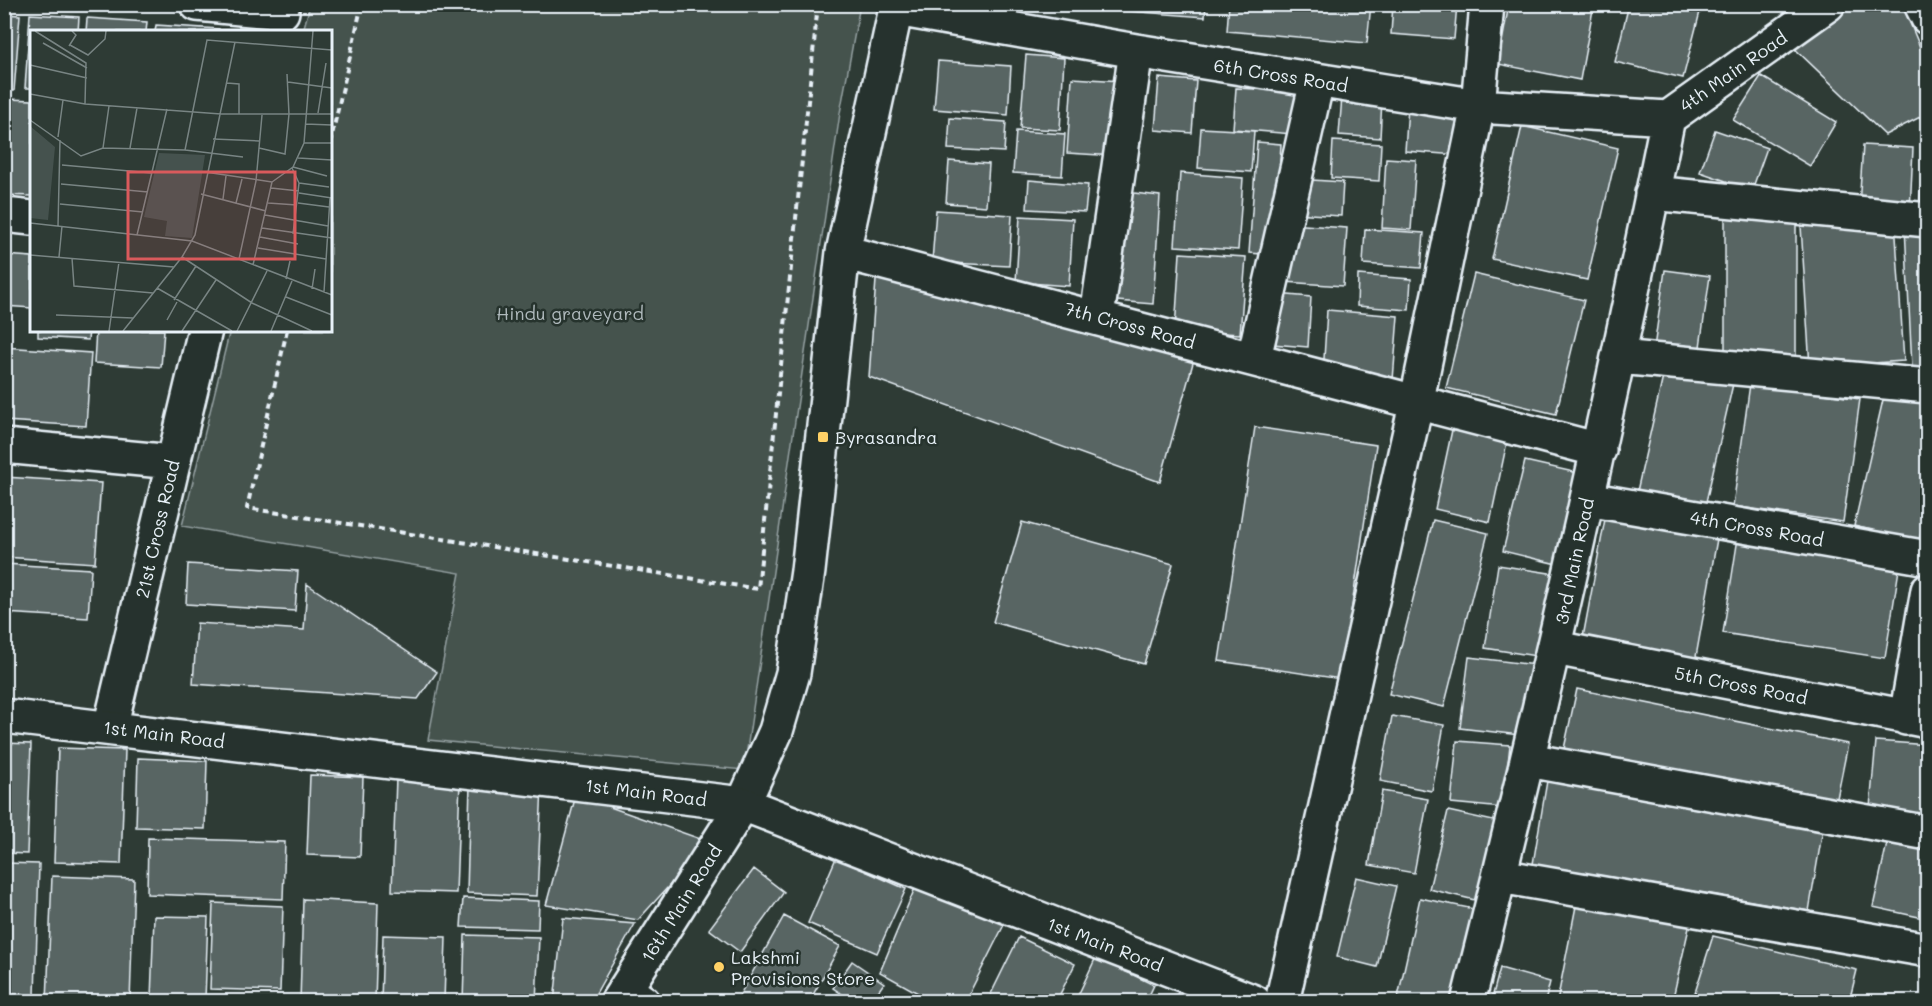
<svg xmlns="http://www.w3.org/2000/svg" width="1932" height="1006" font-family="Mali,sans-serif">
<rect width="100%" height="100%" fill="#2e3b35"/>
<filter id="ink" filterUnits="userSpaceOnUse"><feTurbulence type="fractalNoise" baseFrequency=".0167" numOctaves="2"/><feDisplacementMap in="SourceGraphic" scale="12" xChannelSelector="R" yChannelSelector="G"/><feConvolveMatrix kernelMatrix="1 2 1 2 8 2 1 2 1" color-interpolation-filters="sRGB"/></filter>
<g filter="url(#ink)">
<path fill="#45524e" stroke="#96a2a3" stroke-width="1.5" d="M 310,5 L 860,5 L 840,113 L 744,770 L 428,740 L 460,573 L 182,526 L 230,330 L 330,330 L 330,32 L 303,31 Z"/>
<path fill="#596563" stroke="#e8f1f8" stroke-width="1.5" d="M 1037,4 L 1206,4 L 1205,17 Z
M 1229,4 L 1371,4 L 1367,43 L 1227,31 Z
M 1393,4 L 1457,4 L 1454,39 L 1391,34 Z
M 1509,4 L 1594,4 L 1580,80 L 1498,64 Z
M 1629,4 L 1702,4 L 1683,78 L 1615,62 Z
M 1852,4 L 1902,4 L 1928,66 L 1928,113 L 1885,135 L 1792,46 Z
M 4,14 L 20,15 L 14,91 L 4,91 Z
M 30,14 L 79,17 L 78,32 L 32,32 L 32,88 L 25,88 Z
M 87,18 L 147,22 L 146,32 L 86,32 Z
M 156,25 L 219,29 L 219,32 L 155,32 Z
M 1026,55 L 1064,58 L 1060,130 L 1020,128 Z
M 938,61 L 1011,66 L 1008,115 L 934,109 Z
M 1761,76 L 1836,122 L 1810,166 L 1733,120 Z
M 1072,78 L 1122,81 L 1116,156 L 1067,153 Z
M 1159,78 L 1196,81 L 1192,133 L 1155,130 Z
M 1236,88 L 1296,91 L 1293,134 L 1233,129 Z
M 1342,96 L 1382,99 L 1380,138 L 1339,135 Z
M 8,99 L 32,100 L 32,196 L 4,195 Z
M 1408,107 L 1459,110 L 1457,155 L 1405,151 Z
M 950,118 L 1006,122 L 1004,152 L 948,149 Z
M 1522,126 L 1618,148 L 1587,280 L 1492,259 Z
M 1201,128 L 1254,131 L 1251,172 L 1198,168 Z
M 1715,130 L 1767,148 L 1752,190 L 1700,172 Z
M 1016,131 L 1065,134 L 1062,176 L 1013,173 Z
M 1925,133 L 1928,133 L 1928,212 L 1919,212 Z
M 1333,141 L 1381,144 L 1379,181 L 1331,178 Z
M 1257,142 L 1281,144 L 1274,255 L 1249,253 Z
M 1863,145 L 1913,148 L 1910,211 L 1859,207 Z
M 1386,158 L 1416,160 L 1411,230 L 1382,228 Z
M 949,161 L 989,164 L 986,206 L 946,203 Z
M 1180,173 L 1243,178 L 1238,250 L 1175,246 Z
M 1296,179 L 1343,182 L 1341,216 L 1294,213 Z
M 1029,180 L 1088,185 L 1085,212 L 1027,209 Z
M 1125,192 L 1160,196 L 1153,304 L 1117,301 Z
M 936,210 L 1012,215 L 1009,266 L 932,262 Z
M 1020,216 L 1073,219 L 1069,286 L 1016,282 Z
M 1725,218 L 1796,218 L 1796,363 L 1725,363 Z
M 1895,221 L 1904,361 L 1810,367 L 1801,226 Z
M 1289,224 L 1347,228 L 1343,286 L 1285,282 Z
M 1905,227 L 1928,227 L 1928,368 L 1912,367 Z
M 1365,229 L 1424,233 L 1421,268 L 1363,264 Z
M 1180,253 L 1246,257 L 1240,334 L 1175,330 Z
M 4,255 L 32,257 L 32,308 L 4,306 Z
M 877,266 L 1196,352 L 1160,482 L 869,377 Z
M 1665,270 L 1710,276 L 1699,354 L 1654,348 Z
M 1474,274 L 1584,300 L 1556,414 L 1446,388 Z
M 1358,275 L 1411,279 L 1409,310 L 1357,306 Z
M 1276,294 L 1311,297 L 1308,347 L 1272,344 Z
M 1327,310 L 1398,316 L 1393,380 L 1323,375 Z
M 38,330 L 89,330 L 88,340 L 38,337 Z
M 96,330 L 164,330 L 161,367 L 94,363 Z
M 4,347 L 91,353 L 86,426 L 4,421 Z
M 1665,368 L 1733,384 L 1703,515 L 1635,500 Z
M 1750,384 L 1860,399 L 1843,522 L 1733,506 Z
M 1885,391 L 1928,400 L 1928,505 L 1919,541 L 1854,526 Z
M 1255,427 L 1376,445 L 1341,679 L 1219,661 Z
M 1452,430 L 1507,442 L 1490,522 L 1435,509 Z
M 1525,461 L 1587,475 L 1565,566 L 1503,551 Z
M 4,477 L 101,483 L 95,563 L 4,557 Z
M 1605,519 L 1717,539 L 1694,668 L 1581,648 Z
M 1433,520 L 1488,533 L 1444,707 L 1389,694 Z
M 1022,522 L 1173,564 L 1144,664 L 993,622 Z
M 1738,538 L 1900,563 L 1885,658 L 1723,633 Z
M 4,564 L 91,569 L 88,618 L 4,613 Z
M 188,564 L 298,571 L 295,611 L 186,604 Z
M 1498,565 L 1562,575 L 1549,658 L 1485,648 Z
M 307,584 L 437,672 L 418,699 L 193,684 L 197,623 L 304,630 Z
M 1469,657 L 1536,665 L 1528,736 L 1460,728 Z
M 1577,689 L 1848,744 L 1834,813 L 1562,758 Z
M 1392,716 L 1444,725 L 1432,791 L 1380,781 Z
M 1457,741 L 1510,745 L 1503,808 L 1451,803 Z
M 1876,741 L 1928,745 L 1928,823 L 1869,818 Z
M 4,743 L 31,744 L 27,854 L 4,853 Z
M 58,748 L 125,750 L 121,864 L 54,862 Z
M 138,758 L 207,761 L 205,829 L 136,827 Z
M 310,775 L 363,777 L 360,857 L 307,855 Z
M 1548,775 L 1824,822 L 1809,911 L 1533,864 Z
M 396,778 L 460,781 L 456,893 L 392,891 Z
M 470,784 L 542,786 L 537,896 L 467,893 Z
M 1382,791 L 1428,799 L 1414,873 L 1369,865 Z
M 576,795 L 709,842 L 638,920 L 546,905 Z
M 1448,811 L 1498,822 L 1479,901 L 1429,889 Z
M 1889,834 L 1928,842 L 1928,919 L 1873,907 Z
M 148,838 L 285,842 L 283,899 L 147,894 Z
M 836,858 L 906,889 L 877,953 L 808,923 Z
M 4,863 L 39,864 L 35,995 L 4,994 Z
M 754,869 L 784,892 L 740,952 L 709,929 Z
M 52,876 L 134,879 L 130,1002 L 47,1002 Z
M 920,876 L 1010,913 L 965,1002 L 934,1002 L 880,972 Z
M 1356,877 L 1396,886 L 1377,967 L 1337,957 Z
M 1578,896 L 1691,919 L 1672,1002 L 1557,1002 Z
M 463,898 L 539,901 L 538,929 L 461,927 Z
M 1420,898 L 1479,910 L 1458,1002 L 1418,1002 L 1398,997 Z
M 303,899 L 378,903 L 375,1002 L 300,1002 Z
M 213,903 L 283,906 L 280,991 L 210,989 Z
M 154,916 L 208,917 L 205,1000 L 151,999 Z
M 784,916 L 840,946 L 809,1002 L 739,1002 L 737,1000 Z
M 563,918 L 635,924 L 591,1002 L 554,1002 Z
M 383,935 L 446,937 L 444,1002 L 381,1002 Z
M 465,935 L 539,937 L 536,1002 L 463,1002 Z
M 1713,936 L 1857,970 L 1849,1002 L 1692,1002 Z
M 1019,937 L 1075,964 L 1056,1002 L 987,1002 Z
M 1096,957 L 1154,985 L 1146,1002 L 1075,1002 Z
M 852,961 L 884,983 L 871,1002 L 854,1002 L 833,988 Z
M 1500,968 L 1550,982 L 1545,1002 L 1491,1002 Z
M 1181,987 L 1205,1002 L 1173,1002 Z"/>
<g fill="none" stroke-linecap="round" stroke-linejoin="round">
<g stroke="#e8f1f8" stroke-width="38">
<path id="minor" d="M 197,4 L 282,12
M 1921,4 L 1928,18
M 896,9 L 1136,51 L 1478,106 L 1668,118
M 1668,118 L 1828,4
M 1652,193 L 1928,220
M 4,215 L 32,218
M 843,252 C 1096,316 1346,386 1599,450
M 1097,316 L 1136,51
M 1619,357 L 1928,386
M 1254,358 L 1317,81
M 4,446 L 173,462
M 1587,499 L 1928,558
M 1555,648 L 1928,721
M 1906,718 L 1928,590
M 110,728 L 205,330
M 1528,760 L 1928,833
M 743,804 L 776,731 L 793,673 L 808,571 L 843,252 L 897,4
M 1500,876 L 1928,950
M 626,990 L 643,1002
M 1282,1002 L 1416,404 L 1478,106 L 1487,4
M 1468,1002 C 1542,708 1608,414 1668,118"/>
</g>
<g stroke="#e8f1f8" stroke-width="38">
<path id="tertiary" d="M 4,716 L 743,804 L 1254,1002
M 617,1002 L 743,804"/>
</g>
<path stroke="#e8f1f8" stroke-width="4" stroke-dasharray="6 4.5" stroke-linecap="butt" d="M 807,4 L 854,7
M 330,144 L 362,4
M 287,330 L 247,508 L 758,589 L 818,4"/>
<use href="#minor" stroke="#26332d" stroke-width="33"/>
<use href="#tertiary" stroke="#26332d" stroke-width="33"/>
</g>
</g>
<g fill="#ffd166" stroke="#26332d" stroke-width="2">
<rect x="817" y="431" width="12" height="12" rx="3"/>
<circle cx="719" cy="967" r="6"/>
</g>
<g text-anchor="middle" dominant-baseline="central" stroke-width="5" stroke-linejoin="round" paint-order="stroke">
<g font-size="18" fill="#e8f1f8" stroke="#26332d">
<text transform="translate(1733 71) rotate(-35)">4th Main Road</text>
<text transform="translate(1281 75) rotate(9)">6th Cross Road</text>
<text transform="translate(1130 325) rotate(15)">7th Cross Road</text>
<text transform="translate(1757 528) rotate(10)">4th Cross Road</text>
<text transform="translate(157 529) rotate(-77)">21st Cross Road</text>
<text transform="translate(1574 561) rotate(-78)">3rd Main Road</text>
<text transform="translate(1741 685) rotate(11)">5th Cross Road</text>
<text transform="translate(164 734) rotate(7)">1st Main Road</text>
<text transform="translate(646 792) rotate(7)">1st Main Road</text>
<text transform="translate(681 903) rotate(-58)">16th Main Road</text>
<text transform="translate(1105 944) rotate(21)">1st Main Road</text>
</g>
<g font-size="18" fill="#afb9bc" stroke="#26332d">
<text x="570" y="313">Hindu graveyard</text>
</g>
<g font-size="18" fill="#e8f1f8" stroke="#26332d" text-anchor="start">
<text x="835" y="437">Byrasandra</text>
<text x="731" y="957">Lakshmi<tspan x="731" dy="21">Provisions Store</tspan></text>
</g>
</g>
<g transform="translate(30 30)">
<rect width="302" height="302" fill="#2e3b35"/>
<path d="M 0,96 L 25,117 L 18,190 L 0,188 ZM 129,123 L 175,125 L 162,208 L 135,206 L 137,191 L 114,187 Z" fill="#45524e"/>
<path fill="none" stroke="#788483" stroke-width="1.5" d="M 5,1 L 56,33 L 55,74M 13,13 L 57,38M 40,15 L 58,25 L 75,9 L 76,1M 39,16 L 46,5 L 42,1M 0,35 L 57,48M 258,52 L 302,58M 197,53 L 209,54 L 209,84M 0,64 L 55,74 L 191,84 L 302,84M 288,83 L 296,33M 0,90 L 51,126 L 73,118 L 155,120 L 213,127M 275,94 L 302,95M 28,107 L 33,70M 183,109 L 229,111M 274,113 L 302,113M 73,118 L 79,76M 100,118 L 107,78M 229,118 L 255,124 L 259,84 L 257,44M 155,120 L 177,10 L 302,20M 268,128 L 302,130M 32,135 L 122,143M 263,137 L 297,146M 262,138 L 269,153 L 263,204M 175,142 L 242,152M 242,152 L 263,137 L 274,113 L 283,1M 269,153 L 299,157M 31,154 L 118,162M 241,158 L 269,161M 269,163 L 302,168M 171,164 L 236,181M 193,169 L 196,146M 206,173 L 212,149M 238,173 L 267,175M 268,173 L 299,177M 30,174 L 113,182M 235,185 L 298,196M 0,193 L 162,211 L 302,265M 28,196 L 30,110M 232,198 L 302,208M 107,205 L 137,79M 230,207 L 268,214M 228,218 L 296,229M 0,225 L 144,237M 29,227 L 32,196M 152,227 L 222,273 L 282,301M 42,228 L 44,256 L 123,263M 209,229 L 226,151 L 232,85M 223,235 L 242,152M 256,249 L 260,231M 127,258 L 202,301M 282,259 L 285,239M 294,262 L 300,168M 256,267 L 302,285M 144,270 L 166,236M 26,285 L 103,288M 137,290 L 147,272M 79,301 L 89,232M 93,301 L 152,227 L 165,205 L 205,12M 152,301 L 186,250M 207,301 L 237,241M 241,301 L 262,251"/>
<path fill="#da5a5c" fill-opacity="0.15" stroke="#da5a5c" stroke-width="3" d="M 98,142 L 265,142 L 265,229 L 98,229 Z"/>
<rect width="302" height="302" fill="none" stroke="#e8f1f8" stroke-width="3"/>
</g>
<rect width="1932" height="1006" fill="none" stroke="#26332d" stroke-width="24"/>
<rect x="12" y="12" width="1908" height="982" fill="none" stroke="#e8f1f8" stroke-width="2" filter="url(#ink)"/>
</svg>
